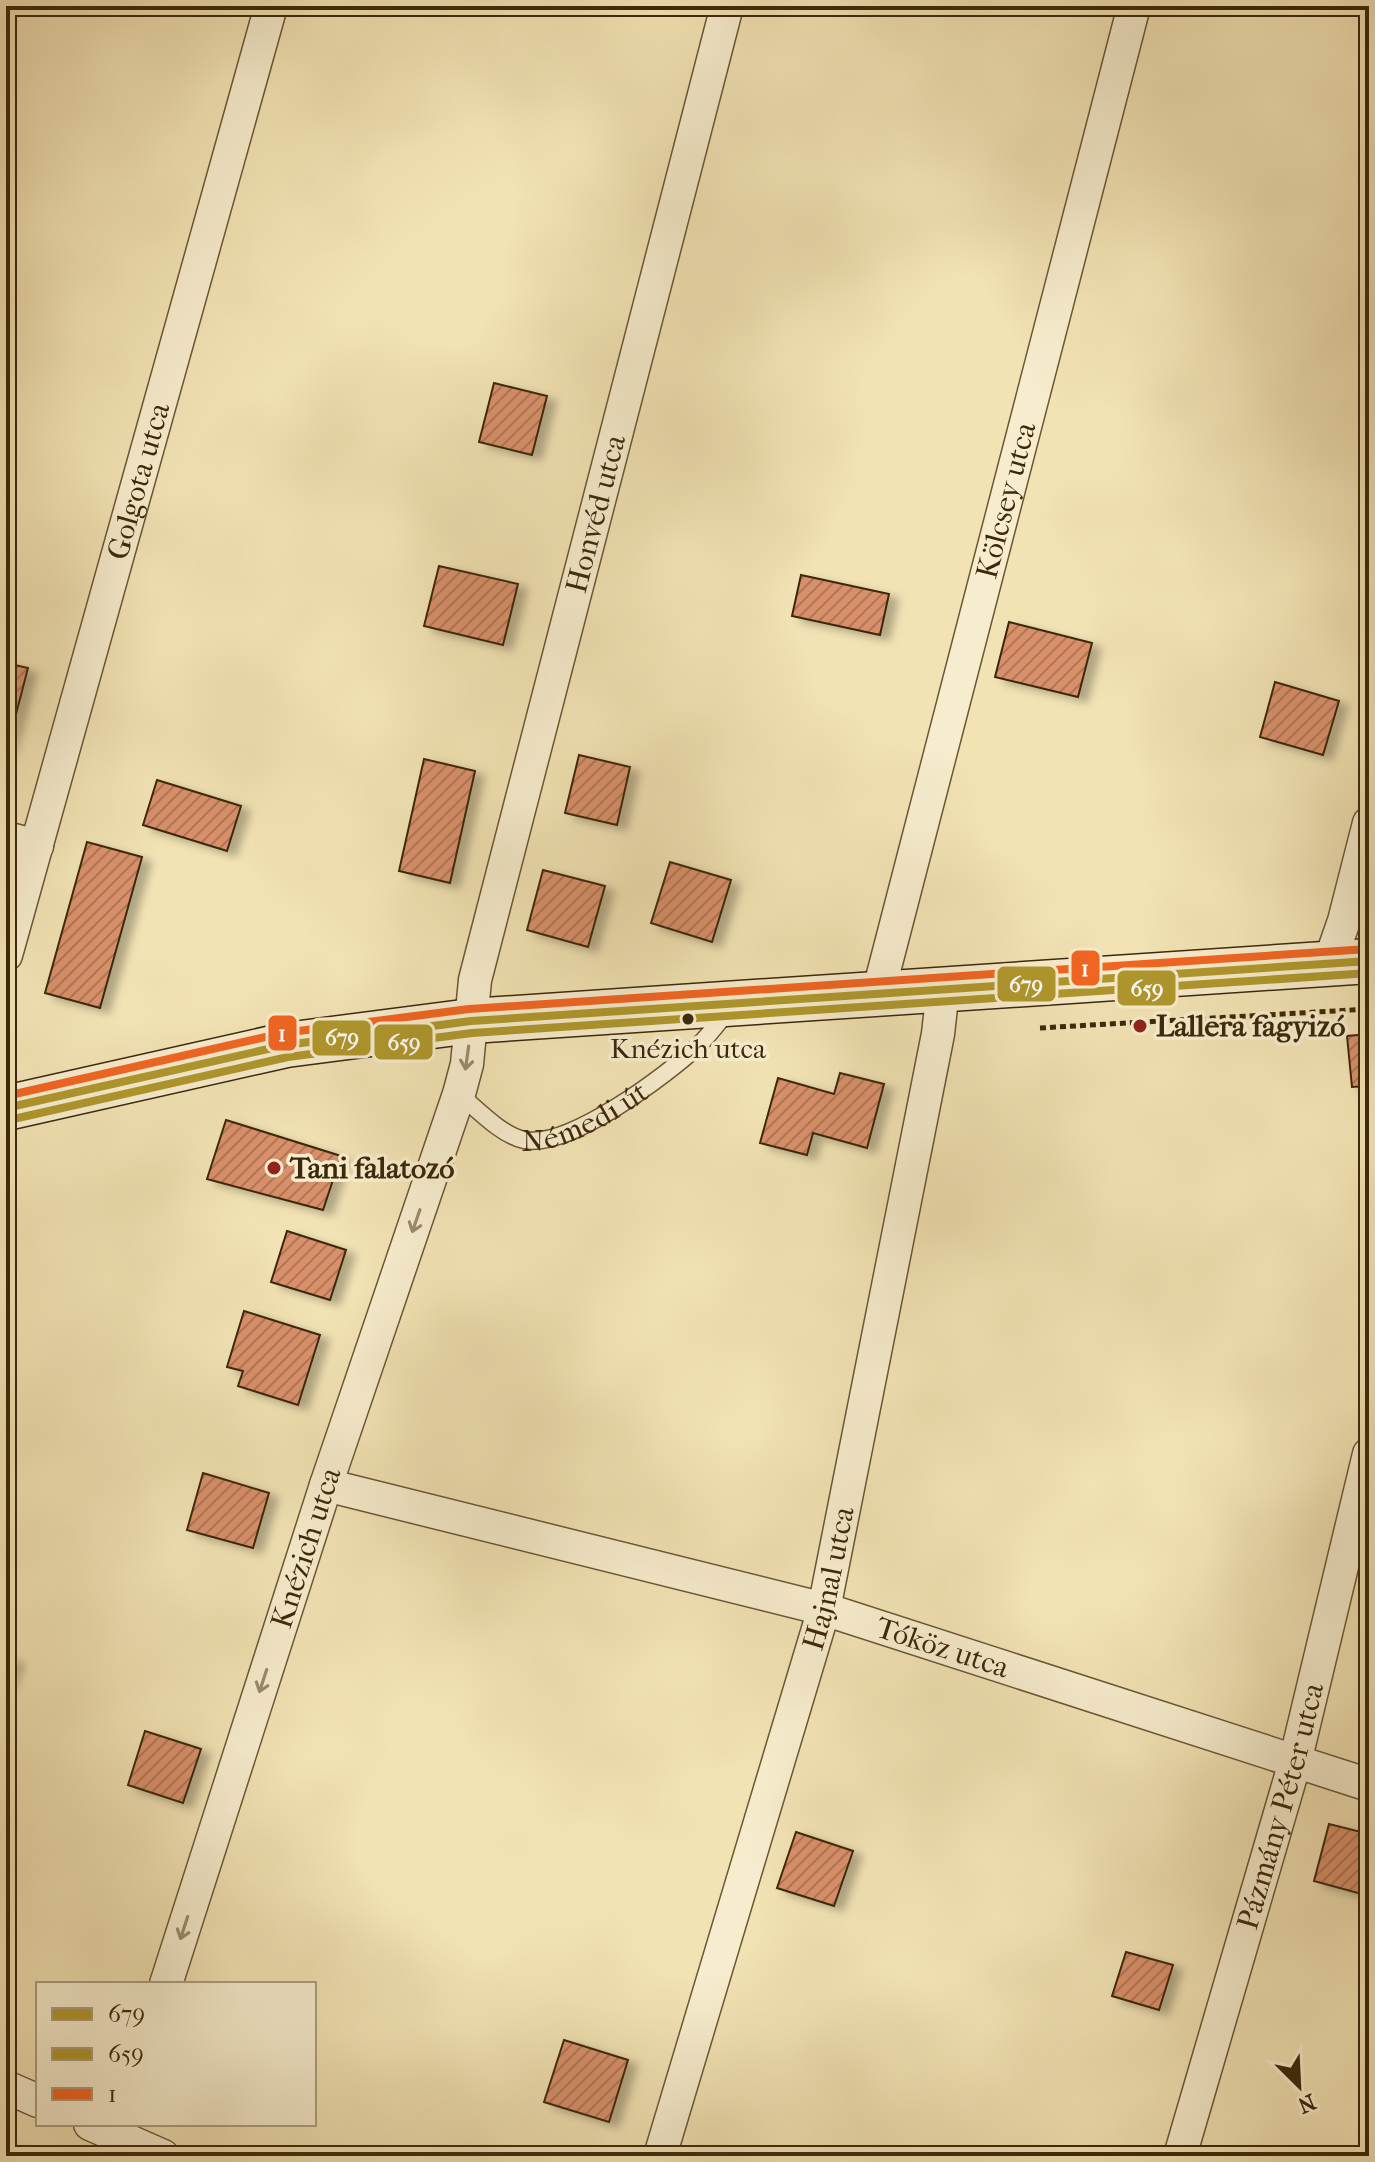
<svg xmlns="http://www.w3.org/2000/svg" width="1375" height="2162" font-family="'IM FELL French Canon',serif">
<defs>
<pattern id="building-hatch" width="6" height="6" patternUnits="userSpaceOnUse" patternTransform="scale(2)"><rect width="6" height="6" fill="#d9906a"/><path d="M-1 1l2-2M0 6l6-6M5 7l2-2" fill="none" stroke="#b17655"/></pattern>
<filter id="shadow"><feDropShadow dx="9" dy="5" stdDeviation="4" flood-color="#0004"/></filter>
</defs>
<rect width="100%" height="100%" fill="#f2e3b4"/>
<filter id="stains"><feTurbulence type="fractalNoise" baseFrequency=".0025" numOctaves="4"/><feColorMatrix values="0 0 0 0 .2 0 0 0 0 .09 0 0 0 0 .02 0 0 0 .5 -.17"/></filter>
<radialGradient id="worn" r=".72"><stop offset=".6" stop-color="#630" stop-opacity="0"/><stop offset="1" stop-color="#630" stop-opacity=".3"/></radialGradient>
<path fill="url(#building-hatch)" stroke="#3c280a" stroke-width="2" filter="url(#shadow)" d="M 494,383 L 547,396 L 532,455 L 479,442 Z
M 439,566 L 518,584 L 503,645 L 424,626 Z
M 801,575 L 889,594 L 880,635 L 792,616 Z
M 1009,622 L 1092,643 L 1078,697 L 995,677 Z
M 6,663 L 28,668 L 6,753 Z
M 1275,682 L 1339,701 L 1323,755 L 1260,737 Z
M 579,755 L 630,767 L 617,825 L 565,813 Z
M 424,759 L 475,771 L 450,883 L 399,871 Z
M 157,780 L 241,806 L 227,851 L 143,825 Z
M 87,842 L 142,857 L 100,1008 L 45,993 Z
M 670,862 L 731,880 L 712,942 L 651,923 Z
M 543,870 L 605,886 L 588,947 L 527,930 Z
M 1369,1034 L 1369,1086 L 1352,1087 L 1347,1036 Z
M 840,1073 L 884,1084 L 867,1148 L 813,1133 L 807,1155 L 760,1143 L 778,1078 L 834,1094 Z
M 226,1120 L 341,1156 L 323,1210 L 207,1179 Z
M 287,1231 L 346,1250 L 330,1300 L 271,1282 Z
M 244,1311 L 320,1335 L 298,1405 L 238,1386 L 243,1371 L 227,1367 Z
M 203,1473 L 269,1493 L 253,1548 L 187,1530 Z
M 6,1656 L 15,1659 L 6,1685 Z
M 145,1731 L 201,1749 L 183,1803 L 128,1785 Z
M 1329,1824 L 1369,1834 L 1369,1896 L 1314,1881 Z
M 796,1832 L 853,1851 L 834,1906 L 777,1888 Z
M 1126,1952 L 1173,1965 L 1159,2010 L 1112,1996 Z
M 564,2040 L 628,2060 L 609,2122 L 544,2102 Z
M 6,2142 L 46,2156 L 6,2156 Z"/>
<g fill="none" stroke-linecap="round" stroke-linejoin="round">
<g stroke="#6a5734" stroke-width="19">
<g id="lane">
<path id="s1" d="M 459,1094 C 477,1109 501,1135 524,1140 C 569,1149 667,1075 699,1045 C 709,1035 718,1023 727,1012"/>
</g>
</g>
<g stroke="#6a5734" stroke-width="35">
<g id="street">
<path d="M 6,838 L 37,846"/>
<path id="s2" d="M 6,955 L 271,6"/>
<path d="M 1329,964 L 1344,921 L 1369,823"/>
<path id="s3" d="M 878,994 L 1134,6"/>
<path id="s4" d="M 326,1485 L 824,1609 L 1369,1785"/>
<path id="s5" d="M 166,1984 L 326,1485 L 459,1094 L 467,1064 L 475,980 L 727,6"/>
<path d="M 6,2087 L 38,2101"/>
<path d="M 90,2124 L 163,2156"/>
<path id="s6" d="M 660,2156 L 824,1609 L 938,1034 L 943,989"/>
<path id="s7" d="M 1180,2156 L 1295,1762 L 1369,1454"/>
</g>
</g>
<g stroke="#3c280a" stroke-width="47">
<path id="secondary" d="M 6,1108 L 286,1045 L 471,1021 L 1369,961"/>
</g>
<path stroke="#3c280a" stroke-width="5" stroke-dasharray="6 4" stroke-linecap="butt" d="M 1040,1028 L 1369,1009"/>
<use href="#lane" stroke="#f7edce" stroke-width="16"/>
<use href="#street" stroke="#f7edce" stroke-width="32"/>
<use href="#secondary" stroke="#f7edce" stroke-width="44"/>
<g stroke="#f7edce" stroke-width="14">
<path id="bus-1" d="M 6,1108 L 286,1045 L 471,1021 L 1369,961"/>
</g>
<g stroke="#f7edce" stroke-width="14">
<path id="bus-2" d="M 9,1120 L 288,1057 L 472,1033 L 1369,973"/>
</g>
<g stroke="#f7edce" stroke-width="14">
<path id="bus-3" d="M 6,1096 L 283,1033 L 469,1009 L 1368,949"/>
</g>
<use href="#bus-1" stroke="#af972c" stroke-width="8"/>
<use href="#bus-2" stroke="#af972c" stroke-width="8"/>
<use href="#bus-3" stroke="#f26522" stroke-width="8"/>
</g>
<defs><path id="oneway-shaft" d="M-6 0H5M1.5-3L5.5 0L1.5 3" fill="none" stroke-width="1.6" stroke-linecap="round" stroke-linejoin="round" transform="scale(2)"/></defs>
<g stroke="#9a8a6c">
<use href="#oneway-shaft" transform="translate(467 1058) rotate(98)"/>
<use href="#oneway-shaft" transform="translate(416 1221) rotate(109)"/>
<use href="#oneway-shaft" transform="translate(263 1681) rotate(108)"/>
<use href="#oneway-shaft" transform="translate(184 1928) rotate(108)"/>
</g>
<circle fill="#3c280a" stroke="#f7edce" stroke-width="3" cx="688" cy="1019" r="7"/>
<g fill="#8f2418" stroke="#f7edce" stroke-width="3">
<circle cx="1140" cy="1026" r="8"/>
<circle cx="274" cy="1168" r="8"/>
</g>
<g text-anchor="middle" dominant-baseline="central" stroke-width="7" stroke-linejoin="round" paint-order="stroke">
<g font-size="28" fill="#3c280a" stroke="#f7edce">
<text x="688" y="1048">Knézich utca</text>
</g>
<g font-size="30" fill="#3c280a" stroke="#f7edce">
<text stroke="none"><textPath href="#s2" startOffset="492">Golgota utca</textPath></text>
<text stroke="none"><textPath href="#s3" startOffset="510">Kölcsey utca</textPath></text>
<text stroke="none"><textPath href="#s5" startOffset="1534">Honvéd utca</textPath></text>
<text stroke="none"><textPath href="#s1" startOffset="146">Némedi út</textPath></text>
<text stroke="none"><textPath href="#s5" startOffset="458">Knézich utca</textPath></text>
<text stroke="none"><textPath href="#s6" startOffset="602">Hajnal utca</textPath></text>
<text stroke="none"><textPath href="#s4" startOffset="638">Tóköz utca</textPath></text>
<text stroke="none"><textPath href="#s7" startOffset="364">Pázmány Péter utca</textPath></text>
</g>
<g font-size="30" font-weight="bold" fill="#3c280a" stroke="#f7edce" text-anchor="start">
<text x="1156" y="1026">Lallera fagyizó</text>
<text x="290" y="1168">Tani falatozó</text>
</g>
</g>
<g stroke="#f7edce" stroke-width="3">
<rect x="1070" y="949" width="31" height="38" rx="8" fill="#f26522"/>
<rect x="996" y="965" width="61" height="38" rx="8" fill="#af972c"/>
<rect x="1116" y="969" width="61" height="38" rx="8" fill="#af972c"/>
<rect x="267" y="1014" width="31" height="38" rx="8" fill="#f26522"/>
<rect x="311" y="1019" width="61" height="38" rx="8" fill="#af972c"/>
<rect x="373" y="1023" width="61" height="38" rx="8" fill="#af972c"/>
</g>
<g font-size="22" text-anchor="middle" font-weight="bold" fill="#fff">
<text x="1085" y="976">1</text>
<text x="1026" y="992">679</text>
<text x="1147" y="996">659</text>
<text x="282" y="1041">1</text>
<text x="342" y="1045">679</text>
<text x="404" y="1050">659</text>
</g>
<rect width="1375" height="2162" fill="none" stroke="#f2e3b4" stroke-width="32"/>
<rect x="8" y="8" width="1359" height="2146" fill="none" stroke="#3c280a" stroke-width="4"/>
<rect x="16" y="16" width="1343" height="2130" fill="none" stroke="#3c280a" stroke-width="2"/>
<rect x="36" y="1982" width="280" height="144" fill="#f7edce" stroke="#ac9e80" stroke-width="2"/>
<rect x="52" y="2008" width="40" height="12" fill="#af972c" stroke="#ac9e80" stroke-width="2"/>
<text x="108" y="2022" font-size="24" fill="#3c280a">679</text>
<rect x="52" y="2048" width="40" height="12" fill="#af972c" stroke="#ac9e80" stroke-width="2"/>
<text x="108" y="2062" font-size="24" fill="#3c280a">659</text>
<rect x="52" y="2088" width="40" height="12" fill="#f26522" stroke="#ac9e80" stroke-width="2"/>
<text x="108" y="2102" font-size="24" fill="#3c280a">1</text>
<g transform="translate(1299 2086) rotate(156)" stroke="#f7edce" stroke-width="6" paint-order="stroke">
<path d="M0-6L14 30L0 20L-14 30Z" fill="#3c280a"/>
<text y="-12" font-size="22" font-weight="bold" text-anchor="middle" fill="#3c280a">N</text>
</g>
<rect width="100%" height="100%" filter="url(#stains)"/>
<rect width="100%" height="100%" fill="url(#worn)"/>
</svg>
